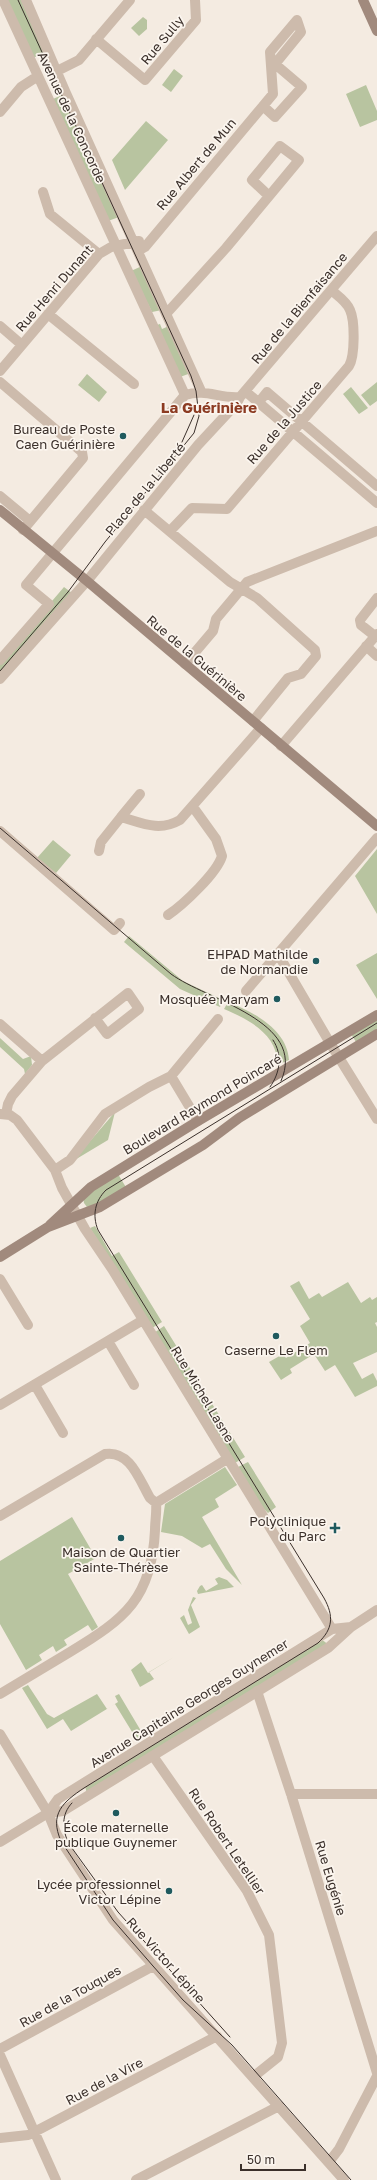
<svg xmlns="http://www.w3.org/2000/svg" width="377" height="2180" font-family="'Golos Text',sans-serif">
<rect width="100%" height="100%" fill="#f4ebe1"/>
<path fill="#b8c4a0" d="M 7,0 L 23,0 L 46,52 L 33,58 Z
M 143,17 L 147,20 L 147,29 L 139,36 L 131,28 Z
M 174,69 L 183,76 L 171,92 L 162,85 Z
M 366,85 L 377,111 L 377,120 L 360,127 L 346,94 Z
M 64,94 L 119,217 L 108,221 L 53,99 Z
M 146,121 L 168,140 L 125,190 L 112,160 Z
M 142,266 L 162,310 L 152,312 L 131,271 Z
M 160,324 L 162,329 L 169,326 L 191,373 L 180,377 L 157,325 Z
M 87,374 L 107,392 L 99,402 L 78,385 Z
M 377,382 L 377,401 L 370,406 L 361,395 Z
M 351,387 L 368,408 L 359,414 L 343,394 Z
M 64,587 L 72,593 L 0,674 L 0,662 Z
M 53,840 L 71,855 L 56,873 L 37,858 Z
M 377,849 L 377,914 L 355,876 Z
M 129,936 L 183,981 L 223,1000 L 220,1007 L 180,989 L 124,942 Z
M 377,953 L 377,999 L 356,965 Z
M 228,1002 C 253,1012 287,1029 289,1060 L 277,1065 C 279,1035 248,1019 224,1009 Z
M 377,1020 L 377,1031 L 358,1045 L 351,1034 Z
M 0,1038 L 23,1059 L 31,1056 L 32,1065 L 25,1074 L 24,1069 L 0,1047 Z
M 115,1112 L 108,1140 L 73,1161 Z
M 118,1174 L 127,1189 L 109,1200 L 87,1207 L 84,1203 L 83,1197 Z
M 95,1226 L 112,1256 L 119,1252 L 162,1322 L 152,1328 L 90,1228 Z
M 299,1281 L 309,1299 L 319,1293 L 322,1297 L 348,1282 L 361,1303 L 370,1297 L 372,1300 L 377,1297 L 377,1322 L 375,1323 L 377,1327 L 377,1352 L 353,1363 L 362,1379 L 373,1373 L 377,1381 L 377,1386 L 355,1397 L 335,1365 L 325,1371 L 314,1354 L 290,1369 L 292,1373 L 281,1380 L 269,1362 L 283,1354 L 286,1358 L 310,1343 L 300,1326 L 310,1319 L 290,1286 Z
M 164,1326 L 245,1457 L 235,1463 L 154,1333 Z
M 248,1462 L 276,1507 L 268,1513 L 263,1508 L 238,1467 Z
M 225,1467 L 237,1485 L 215,1499 L 219,1507 L 202,1517 L 242,1585 L 226,1569 L 210,1544 L 202,1548 L 182,1536 L 161,1532 L 165,1504 Z
M 72,1517 L 96,1558 L 68,1574 L 98,1627 L 92,1631 L 88,1625 L 64,1640 L 67,1645 L 56,1652 L 53,1646 L 39,1655 L 42,1660 L 26,1670 L 0,1624 L 0,1561 Z
M 219,1577 L 227,1580 L 234,1587 L 198,1594 L 197,1591 L 200,1586 L 202,1585 L 206,1591 L 218,1584 L 215,1579 Z
M 193,1597 L 196,1598 L 191,1605 L 200,1627 L 189,1634 L 180,1618 L 184,1615 L 188,1625 L 192,1623 L 188,1610 Z
M 321,1639 L 329,1645 L 87,1794 L 85,1786 Z
M 174,1657 L 149,1672 L 154,1679 L 140,1687 L 131,1670 L 141,1662 L 148,1673 Z
M 28,1685 L 47,1714 L 54,1718 L 97,1694 L 107,1709 L 118,1702 L 115,1696 L 119,1694 L 144,1736 L 137,1740 L 115,1704 L 71,1731 L 63,1719 L 47,1729 L 22,1688 Z"/>
<g fill="none" stroke-linecap="round" stroke-linejoin="round">
<path stroke="#cdbbac" stroke-width="10" d="M 3,0 L 185,395
M 26,0 L 65,91 L 201,391
M 96,39 L 145,80 L 196,20 L 195,0
M 57,71 L 79,60 L 130,0
M 263,106 L 275,117 L 302,87 L 275,64 L 271,64
M 0,112 L 21,87 L 38,76
M 43,192 L 50,214 L 99,254
M 138,251 L 145,247 L 273,94 L 270,52 L 297,20 L 301,32 L 275,64
M 48,314 L 134,384
M 166,314 L 226,248 L 299,160 L 280,146 L 252,180 L 269,196
M 0,326 L 22,345
M 0,371 L 99,254 L 111,247 L 139,241
M 0,382 L 82,452 L 83,458 L 23,530
M 245,391 L 377,503
M 185,395 C 206,388 219,399 240,397
M 259,402 L 267,392 L 377,486
M 0,496 L 30,521
M 144,510 L 230,582 L 257,598 L 315,650 L 316,656 L 301,674 L 288,678 L 253,721
M 170,531 L 192,508 L 227,509 L 349,366 C 355,356 355,321 350,310 C 347,302 338,296 331,290
M 375,636 L 361,625 L 360,620 L 377,598
M 366,646 L 377,656
M 0,660 L 49,604 L 26,585 L 185,395
M 185,664 L 213,631 L 216,619 L 247,582 L 377,531
M 0,679 L 87,581 L 198,445 L 237,403 L 240,397 L 377,236
M 281,746 L 377,634
M 121,817 L 140,794
M 0,831 L 114,930 L 120,923
M 99,851 L 101,842 L 121,817 C 142,823 159,832 180,820 L 261,728
M 168,915 C 183,905 217,873 222,856 L 216,839 L 193,807
M 278,954 L 330,1043
M 246,991 L 377,838
M 0,1024 L 42,1061
M 171,1076 L 198,1121
M 0,1114 L 10,1115 L 17,1120 L 55,1170 L 62,1188 L 85,1229 L 112,1269 L 332,1629
M 6,1114 L 8,1104 L 12,1096 L 42,1061 L 128,993 L 139,1009 L 107,1034 L 95,1018
M 55,1170 L 70,1160 L 105,1114 L 149,1087 L 171,1076 L 218,1019
M 0,1279 L 28,1325
M 108,1341 L 134,1385
M 35,1385 L 63,1433
M 0,1405 L 143,1320
M 0,1516 L 105,1454 C 130,1450 139,1479 150,1498 L 156,1503 L 227,1459
M 257,1691 L 291,1794 L 377,2073
M 0,1694 C 23,1680 47,1666 70,1652 C 125,1619 152,1598 155,1530 C 155,1521 157,1512 156,1503
M 0,1734 L 48,1813 L 57,1835 L 113,1920 L 344,2180
M 153,1756 L 247,1891 L 269,1935 L 282,2043 L 278,2057 L 253,2077
M 291,1794 L 377,1794
M 0,2049 L 153,1966
M 0,2055 L 56,2180
M 0,2138 L 28,2135 L 42,2128 L 217,2036
M 329,2162 L 339,2149 L 377,2076
M 136,2180 L 279,2106"/>
<path stroke="#cdbbac" stroke-width="10" d="M 330,1043 L 377,1119
M 48,1813 L 63,1811 L 328,1648 L 351,1627 L 377,1610
M 0,1842 L 48,1813 L 58,1799 L 332,1629 L 351,1627"/>
<path stroke="#a18a7d" stroke-width="10" d="M 363,0 L 377,31
M 0,510 L 87,581 L 377,826
M 50,1225 L 91,1187 L 198,1121 L 377,1015
M 0,1257 L 48,1227 L 100,1207 L 203,1145 L 239,1118 L 377,1034"/>
<path stroke="#3b302b" stroke-width="1" d="M 182,442 L 194,415
M 0,671 L 68,592 L 105,542 L 194,433 L 199,416 L 196,391 L 191,376 L 18,0
M 0,828 L 171,974 C 206,1000 308,1021 281,1081
M 270,1087 C 280,1073 283,1055 273,1040
M 72,1803 C 61,1814 62,1830 69,1844 L 118,1912 L 230,2037
M 351,2180 L 232,2045 L 183,2000 L 153,1966 L 113,1920 L 61,1841 C 49,1814 63,1802 84,1788 L 318,1643 C 333,1629 334,1616 324,1598 L 98,1230 C 92,1215 95,1201 106,1190 L 377,1023"/>
</g>
<g fill="#1f5a5e" stroke="#fbf5ee" stroke-width="1.5">
<circle cx="123" cy="436" r="4"/>
<circle cx="316" cy="961" r="4"/>
<circle cx="277" cy="999" r="4"/>
<circle cx="276" cy="1336" r="4"/>
<path d="M333 1522h4v4h4v4h-4v4h-4v-4h-4v-4h4z"/>
<circle cx="121" cy="1538" r="4"/>
<circle cx="116" cy="1813" r="4"/>
<circle cx="169" cy="1891" r="4"/>
</g>
<g text-anchor="middle" dominant-baseline="central" stroke-width="3.5" stroke-linejoin="round" paint-order="stroke">
<g font-size="13" fill="#3b302b" stroke="#fbf5ee">
<text transform="translate(162 40) rotate(-50)">Rue Sully</text>
<text transform="translate(72 117) rotate(65)">Avenue de la Concorde</text>
<text transform="translate(196 164) rotate(-50)">Rue Albert de Mun</text>
<text transform="translate(54 288) rotate(-49)">Rue Henri Dunant</text>
<text transform="translate(299 308) rotate(-50)">Rue de la Bienfaisance</text>
<text transform="translate(284 422) rotate(-49)">Rue de la Justice</text>
<text transform="translate(145 489) rotate(-50)">Place de la Liberté</text>
<text transform="translate(197 658) rotate(40)">Rue de la Guérinière</text>
<text transform="translate(202 1104) rotate(-31)">Boulevard Raymond Poincaré</text>
<text transform="translate(203 1394) rotate(59)">Rue Michel Lasne</text>
<text transform="translate(189 1703) rotate(-32)">Avenue Capitaine Georges Guynemer</text>
<text transform="translate(227 1841) rotate(56)">Rue Robert Letellier</text>
<text transform="translate(331 1878) rotate(73)">Rue Eugénie</text>
<text transform="translate(166 1960) rotate(48)">Rue Victor Lépine</text>
<text transform="translate(70 1996) rotate(-29)">Rue de la Touques</text>
<text transform="translate(104 2081) rotate(-28)">Rue de la Vire</text>
</g>
<g font-size="13" fill="#3b302b" stroke="#fbf5ee" text-anchor="end">
<text x="115" y="429">Bureau de Poste<tspan x="115" dy="15">Caen Guérinière</tspan></text>
<text x="308" y="954">EHPAD Mathilde<tspan x="308" dy="15">de Normandie</tspan></text>
<text x="269" y="999">Mosquée Maryam</text>
<text x="276" y="1350" text-anchor="middle">Caserne Le Flem</text>
<text x="326" y="1521">Polyclinique<tspan x="326" dy="15">du Parc</tspan></text>
<text x="121" y="1552" text-anchor="middle">Maison de Quartier<tspan x="121" dy="15">Sainte-Thérèse</tspan></text>
<text x="116" y="1827" text-anchor="middle">École maternelle<tspan x="116" dy="15">publique Guynemer</tspan></text>
<text x="161" y="1884">Lycée professionnel<tspan x="161" dy="15">Victor Lépine</tspan></text>
</g>
<g font-size="15" font-weight="bold" fill="#8c3b22" stroke="#fbf5ee">
<text x="209" y="407">La Guérinière</text>
</g>
</g>
<path d="M241 2164v6h64v-6" fill="none" stroke="#3b302b" stroke-width="2"/>
<text x="247" y="2164" font-size="12" fill="#3b302b" stroke="#fbf5ee" stroke-width="3" paint-order="stroke">50 m</text>
</svg>
